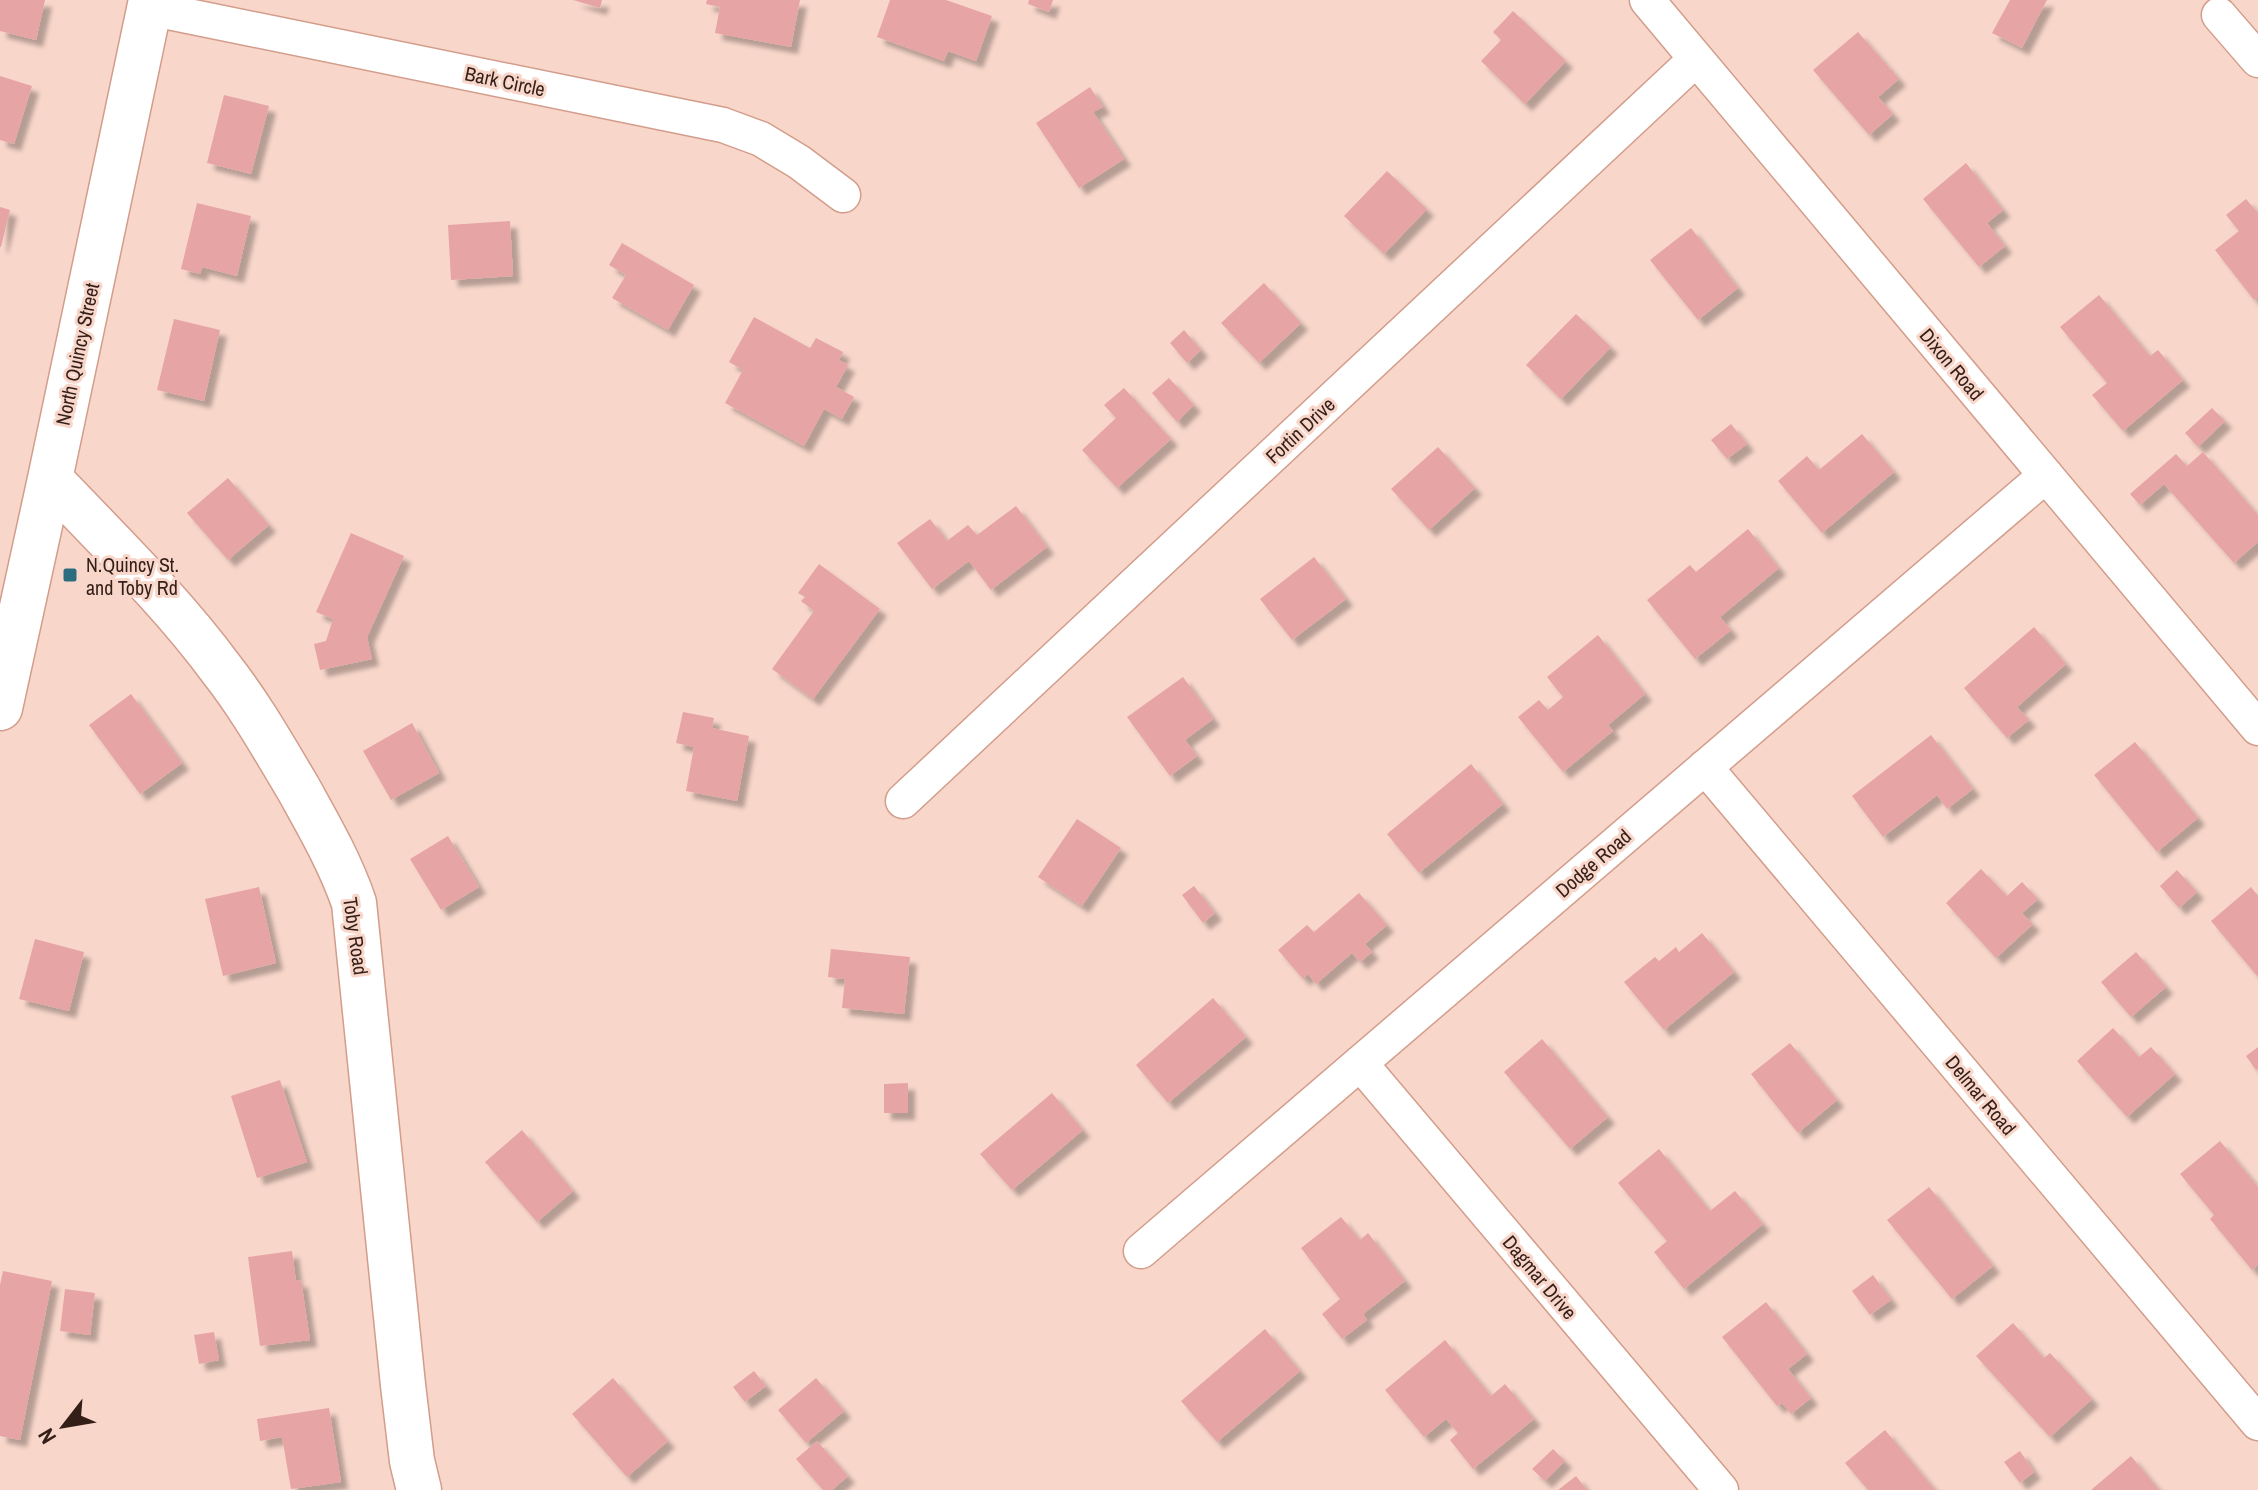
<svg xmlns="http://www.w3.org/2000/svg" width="2258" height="1490" font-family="'Archivo Narrow',sans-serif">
<defs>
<filter id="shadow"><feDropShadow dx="7" dy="7" stdDeviation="2" flood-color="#0004"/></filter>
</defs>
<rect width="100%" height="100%" fill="#f8d6ca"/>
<path fill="#e7a4a4" filter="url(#shadow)" d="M 0,0 L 45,0 L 36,40 L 0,31 Z
M 573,0 L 602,0 L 600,8 Z
M 707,0 L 800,0 L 791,47 L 715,33 L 720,7 L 706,4 Z
M 890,0 L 946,0 L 992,16 L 976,61 L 948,51 L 944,61 L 877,37 Z
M 1029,0 L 1053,0 L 1049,12 L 1028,4 Z
M 2010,0 L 2047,0 L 2022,48 L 1992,33 Z
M 1513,11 L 1566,61 L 1525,104 L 1481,61 L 1501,40 L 1493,32 Z
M 1858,32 L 1899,79 L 1878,97 L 1893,114 L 1869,135 L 1813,70 Z
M 0,76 L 32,86 L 14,144 L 0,140 Z
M 1090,87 L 1103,107 L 1093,112 L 1124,159 L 1079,188 L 1036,123 Z
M 224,95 L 269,106 L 251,174 L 207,163 Z
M 1966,163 L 2003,210 L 1987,223 L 2005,246 L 1979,267 L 1923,199 Z
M 1387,171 L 1427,209 L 1384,254 L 1344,216 Z
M 2246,199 L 2258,213 L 2258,297 L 2254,300 L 2215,250 L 2239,231 L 2226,215 Z
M 197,203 L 251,216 L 237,276 L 202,267 L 200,274 L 181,269 Z
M 0,207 L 10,210 L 1,247 L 0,247 Z
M 510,221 L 513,276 L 451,280 L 448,225 Z
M 1691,228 L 1738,288 L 1698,320 L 1650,260 Z
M 622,243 L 694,285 L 668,330 L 612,298 L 626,275 L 609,265 Z
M 1264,283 L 1301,323 L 1259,363 L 1221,323 Z
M 2099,295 L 2150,356 L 2158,350 L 2183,380 L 2123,431 L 2092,395 L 2107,383 L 2060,327 Z
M 1576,314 L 1611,347 L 1561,399 L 1526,365 Z
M 754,317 L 810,348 L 816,338 L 843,352 L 839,360 L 848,365 L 836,387 L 854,397 L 842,419 L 824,409 L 804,446 L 725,403 L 743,370 L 729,362 Z
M 174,319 L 220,330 L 204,401 L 157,390 Z
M 1184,330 L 1201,350 L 1187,363 L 1170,343 Z
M 1169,378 L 1194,405 L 1177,422 L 1152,393 Z
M 1124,388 L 1171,439 L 1117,488 L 1082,450 L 1116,418 L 1104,405 Z
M 2212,408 L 2225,421 L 2198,447 L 2185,433 Z
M 1731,424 L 1747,444 L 1727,459 L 1711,440 Z
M 1862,434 L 1894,472 L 1822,533 L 1778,481 L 1807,456 L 1819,470 Z
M 1438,447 L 1475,488 L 1429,530 L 1391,489 Z
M 2203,452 L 2258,515 L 2258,542 L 2234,563 L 2164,484 L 2140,505 L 2130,494 L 2176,454 L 2187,466 Z
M 228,478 L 269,525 L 228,560 L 187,513 Z
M 1016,506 L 1047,547 L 991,590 L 969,561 L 932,589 L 897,543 L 930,519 L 947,541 L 968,525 L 977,535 Z
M 1748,529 L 1779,568 L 1720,617 L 1731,630 L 1695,659 L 1647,600 L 1690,565 L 1696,572 Z
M 351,533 L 404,556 L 367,637 L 372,659 L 320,670 L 314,644 L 326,641 L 333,619 L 316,612 Z
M 1314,557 L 1346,599 L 1292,640 L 1260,599 Z
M 819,564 L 880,609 L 813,699 L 772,669 L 814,611 L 801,601 L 805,597 L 798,593 Z
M 2034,627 L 2066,664 L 2017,707 L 2029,720 L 2007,738 L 1964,688 Z
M 1598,635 L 1645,694 L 1608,725 L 1613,731 L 1563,772 L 1518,717 L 1539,700 L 1548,710 L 1563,697 L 1547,677 Z
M 1183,677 L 1213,719 L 1185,740 L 1197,756 L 1170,776 L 1127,717 Z
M 131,694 L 182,763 L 140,794 L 89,725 Z
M 683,712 L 714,718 L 712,728 L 749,736 L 737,801 L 686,791 L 694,747 L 676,743 Z
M 412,723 L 439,773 L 391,800 L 363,751 Z
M 1931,735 L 1973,789 L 1947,809 L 1937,795 L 1883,837 L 1852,796 Z
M 2135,742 L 2198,818 L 2157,852 L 2094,775 Z
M 1471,764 L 1503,804 L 1419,873 L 1387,834 Z
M 1077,819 L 1121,848 L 1082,906 L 1038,877 Z
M 448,836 L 479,887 L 441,910 L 410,859 Z
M 1981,869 L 2007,896 L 2022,882 L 2038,899 L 2022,913 L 2033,924 L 1996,958 L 1946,903 Z
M 2177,870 L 2197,892 L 2179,908 L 2160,886 Z
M 1194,886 L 1215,913 L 1203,923 L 1182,895 Z
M 259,887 L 276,963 L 223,976 L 205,899 Z
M 2251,887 L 2258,896 L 2258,977 L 2211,921 Z
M 1359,893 L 1387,925 L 1365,944 L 1372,952 L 1360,962 L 1352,953 L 1316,984 L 1308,974 L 1303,979 L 1278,950 L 1307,925 L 1314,932 Z
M 1702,933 L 1734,972 L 1664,1030 L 1624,982 L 1655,957 L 1659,961 L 1676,947 L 1679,952 Z
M 35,939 L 84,952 L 69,1011 L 19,999 Z
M 831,949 L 910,957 L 904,1014 L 842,1008 L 845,979 L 828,977 Z
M 2136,952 L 2166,987 L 2131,1017 L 2101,982 Z
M 1213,998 L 1246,1037 L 1168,1103 L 1136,1065 Z
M 2113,1028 L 2139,1057 L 2151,1047 L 2175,1074 L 2127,1117 L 2077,1061 Z
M 1542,1039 L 1608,1117 L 1570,1149 L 1504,1072 Z
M 1790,1043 L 1837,1100 L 1798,1133 L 1751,1074 Z
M 2258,1047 L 2258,1069 L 2256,1070 L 2246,1056 Z
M 280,1080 L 307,1162 L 257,1178 L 231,1096 Z
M 908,1083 L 908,1113 L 884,1113 L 884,1084 Z
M 1052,1093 L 1083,1130 L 1012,1190 L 980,1154 Z
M 522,1130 L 573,1191 L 537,1222 L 485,1162 Z
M 2220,1141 L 2258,1187 L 2258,1265 L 2252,1270 L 2210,1219 L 2214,1215 L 2180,1174 Z
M 1659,1149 L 1710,1211 L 1735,1191 L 1763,1224 L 1684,1289 L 1654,1252 L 1667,1241 L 1618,1183 Z
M 1929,1187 L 1993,1266 L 1952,1299 L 1887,1220 Z
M 1341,1217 L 1360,1240 L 1368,1233 L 1405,1281 L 1363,1314 L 1367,1320 L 1342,1339 L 1322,1314 L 1340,1299 L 1301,1248 Z
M 292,1251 L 296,1281 L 301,1280 L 310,1340 L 260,1346 L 248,1257 Z
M 3,1271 L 52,1281 L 20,1440 L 0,1436 L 0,1285 Z
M 1873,1275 L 1891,1300 L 1870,1315 L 1852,1291 Z
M 65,1289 L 95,1293 L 90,1335 L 60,1331 Z
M 1766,1302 L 1807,1354 L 1788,1369 L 1811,1398 L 1791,1414 L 1782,1403 L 1777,1406 L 1722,1337 Z
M 2013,1323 L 2044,1358 L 2050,1353 L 2092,1399 L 2050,1437 L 1976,1356 Z
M 1265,1329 L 1300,1371 L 1217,1442 L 1181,1401 Z
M 214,1332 L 219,1360 L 199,1364 L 194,1335 Z
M 1445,1340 L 1491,1396 L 1505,1384 L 1534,1419 L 1473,1469 L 1450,1440 L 1458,1433 L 1446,1419 L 1424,1437 L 1385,1390 Z
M 754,1371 L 766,1386 L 745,1402 L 733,1387 Z
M 613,1378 L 668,1441 L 627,1477 L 572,1414 Z
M 816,1378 L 844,1411 L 806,1443 L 778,1410 Z
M 329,1408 L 341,1482 L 291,1489 L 282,1437 L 260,1441 L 257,1419 Z
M 1885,1430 L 1935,1490 L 1868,1490 L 1845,1463 Z
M 817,1441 L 848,1476 L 832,1490 L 823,1490 L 796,1459 Z
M 1553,1449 L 1565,1461 L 1545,1481 L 1532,1469 Z
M 2020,1451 L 2034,1472 L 2020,1483 L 2004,1462 Z
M 2131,1456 L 2159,1490 L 2091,1490 Z
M 1576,1476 L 1587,1490 L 1558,1490 Z"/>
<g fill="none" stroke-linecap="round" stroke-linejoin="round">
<g stroke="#d39d8b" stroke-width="37">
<path id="street" d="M 1647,0 L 2258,728
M 149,8 L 723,125 L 761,139 L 799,162 L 843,195
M 2219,15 L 2258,60
M 1705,767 L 2258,1423
M 903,801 L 1696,59
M 1360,1063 L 1721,1490
M 1141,1251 L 2046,475"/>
</g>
<g stroke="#d39d8b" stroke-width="47">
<path id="secondary" d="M 50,479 C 109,541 171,601 222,670 C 251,707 274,748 298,788 C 319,826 340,862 354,903 L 403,1385 L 412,1461 L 419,1490
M 0,708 L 50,479 L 151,0"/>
</g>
<use href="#street" stroke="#fff" stroke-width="34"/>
<use href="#secondary" stroke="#fff" stroke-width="44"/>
</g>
<rect fill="#2b6d7f" stroke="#f8d6ca" stroke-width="3" x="62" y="567" width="16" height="16" rx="4"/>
<g text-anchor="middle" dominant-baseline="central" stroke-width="6" stroke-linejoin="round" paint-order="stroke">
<g font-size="20" fill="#341f18" stroke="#f8d6ca">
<text transform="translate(505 81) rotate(12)">Bark Circle</text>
<text transform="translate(77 354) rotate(-78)">North Quincy Street</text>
<text transform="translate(1952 364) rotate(50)">Dixon Road</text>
<text transform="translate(1300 430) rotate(-43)">Fortin Drive</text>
<text transform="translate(1593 863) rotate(-41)">Dodge Road</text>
<text transform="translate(356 936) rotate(82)">Toby Road</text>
<text transform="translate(1981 1095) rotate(50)">Delmar Road</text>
<text transform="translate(1540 1277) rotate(50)">Dagmar Drive</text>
</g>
<g font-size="20" fill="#341f18" stroke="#f8d6ca" text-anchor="start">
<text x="86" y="564">N.Quincy St.<tspan x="86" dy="23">and Toby Rd</tspan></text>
</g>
</g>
<g transform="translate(64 1426) rotate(239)" stroke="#f8d6ca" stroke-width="6" paint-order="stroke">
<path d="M0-6L14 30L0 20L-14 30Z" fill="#341f18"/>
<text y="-12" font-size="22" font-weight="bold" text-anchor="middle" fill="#341f18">N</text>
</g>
</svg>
